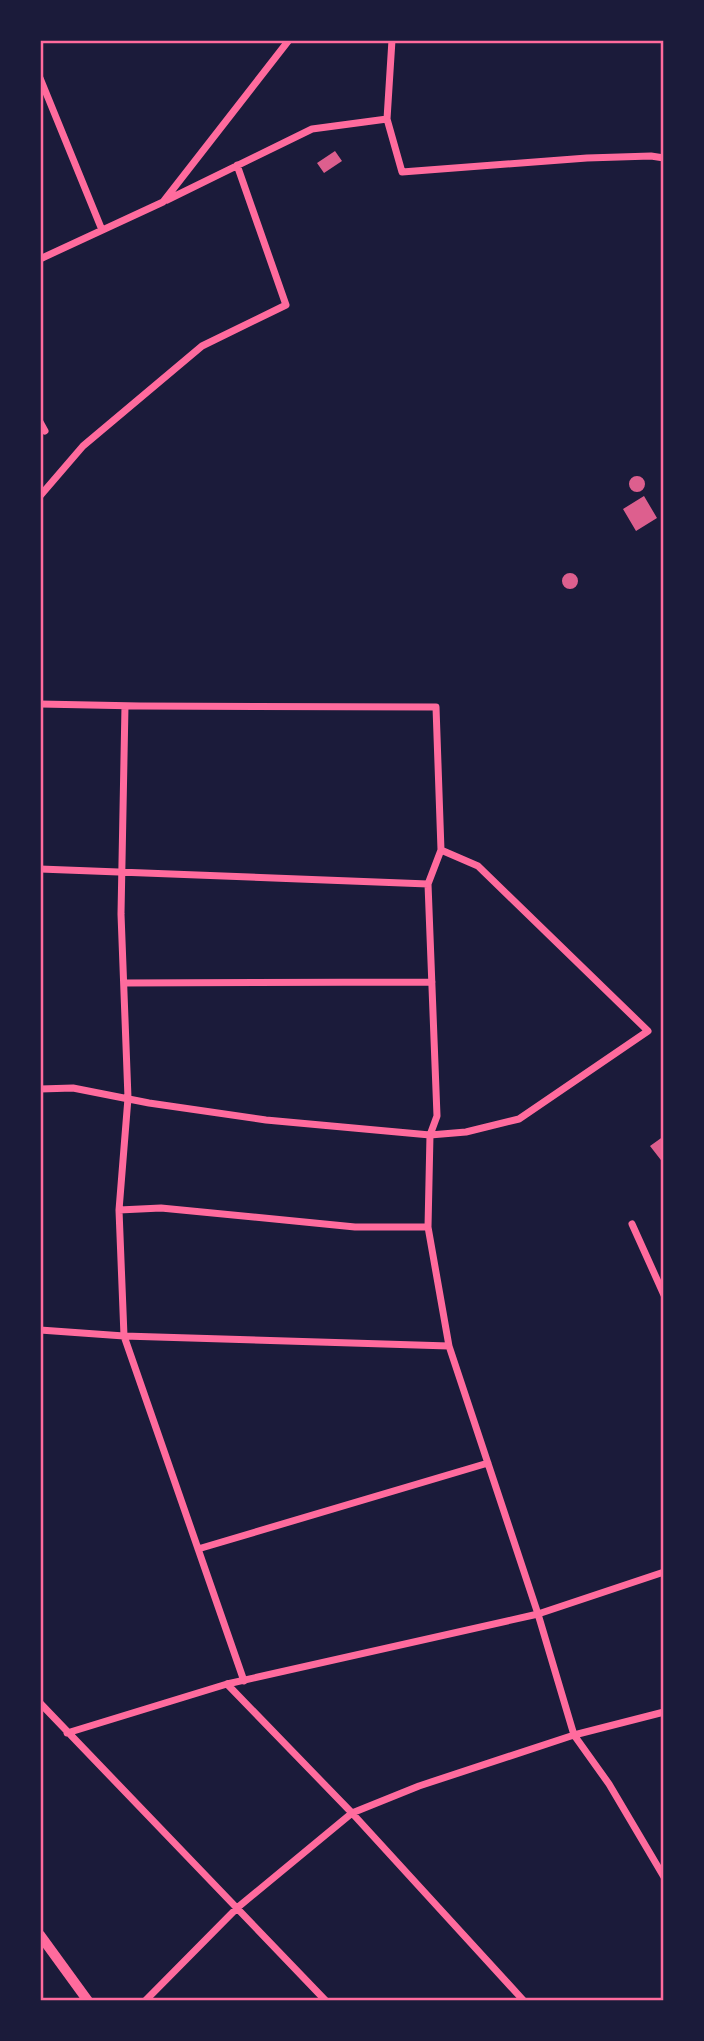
<svg xmlns="http://www.w3.org/2000/svg" width="704" height="2041" font-family="Arial,sans-serif">
<rect width="100%" height="100%" fill="#1b1b3a"/>
<path fill="#dd5f8e" d="M 335,151 L 342,161 L 324,173 L 317,163 Z
M629 484a8 8 0 1 1 16 0a8 8 0 1 1-16 0Z
M 644,496 L 657,518 L 636,531 L 623,509 Z
M562 581a8 8 0 1 1 16 0a8 8 0 1 1-16 0Z
M 664,1136 L 664,1164 L 650,1146 Z"/>
<g fill="none" stroke-linecap="round" stroke-linejoin="round">
<path stroke="#ff6b9d" stroke-width="7" d="M 392,40 L 387,119 L 402,172 L 587,158 L 651,156 L 664,158
M 40,78 L 102,230
M 167,200 L 312,129 L 387,119
M 40,259 L 163,202 L 289,40
M 40,422 L 45,431
M 40,496 L 83,446 L 202,346 L 286,305 L 237,165
M 40,704 L 140,706 L 436,707 L 441,850 L 428,884 L 437,1116 L 430,1135 L 428,1227 L 449,1346 L 538,1614 L 574,1735 L 609,1784 L 664,1877
M 125,706 L 121,914 L 128,1098 L 119,1210 L 124,1336 L 244,1681
M 40,869 L 428,884
M 124,983 L 432,982
M 40,1089 L 73,1088 L 149,1103 L 266,1120 L 430,1135 L 466,1132 L 519,1119 L 648,1031 L 478,866 L 441,850
M 119,1210 L 161,1208 L 355,1227 L 428,1227
M 632,1224 L 664,1295
M 40,1330 L 124,1336 L 449,1346
M 198,1549 L 488,1463
M 227,1684 L 352,1813 L 524,2001
M 40,1703 L 326,2001
M 67,1733 L 227,1684 L 538,1614 L 664,1572
M 145,2001 L 237,1908 L 352,1813 L 419,1786 L 574,1735 L 664,1712"/>
<path stroke="#ff6b9d" stroke-width="10" d="M 40,1935 L 88,2001"/>
</g>
<rect width="704" height="2041" fill="none" stroke="#1b1b3a" stroke-width="84"/>
<rect x="42" y="42" width="620" height="1957" fill="none" stroke="#ff6b9d" stroke-width="2.5"/>
</svg>
